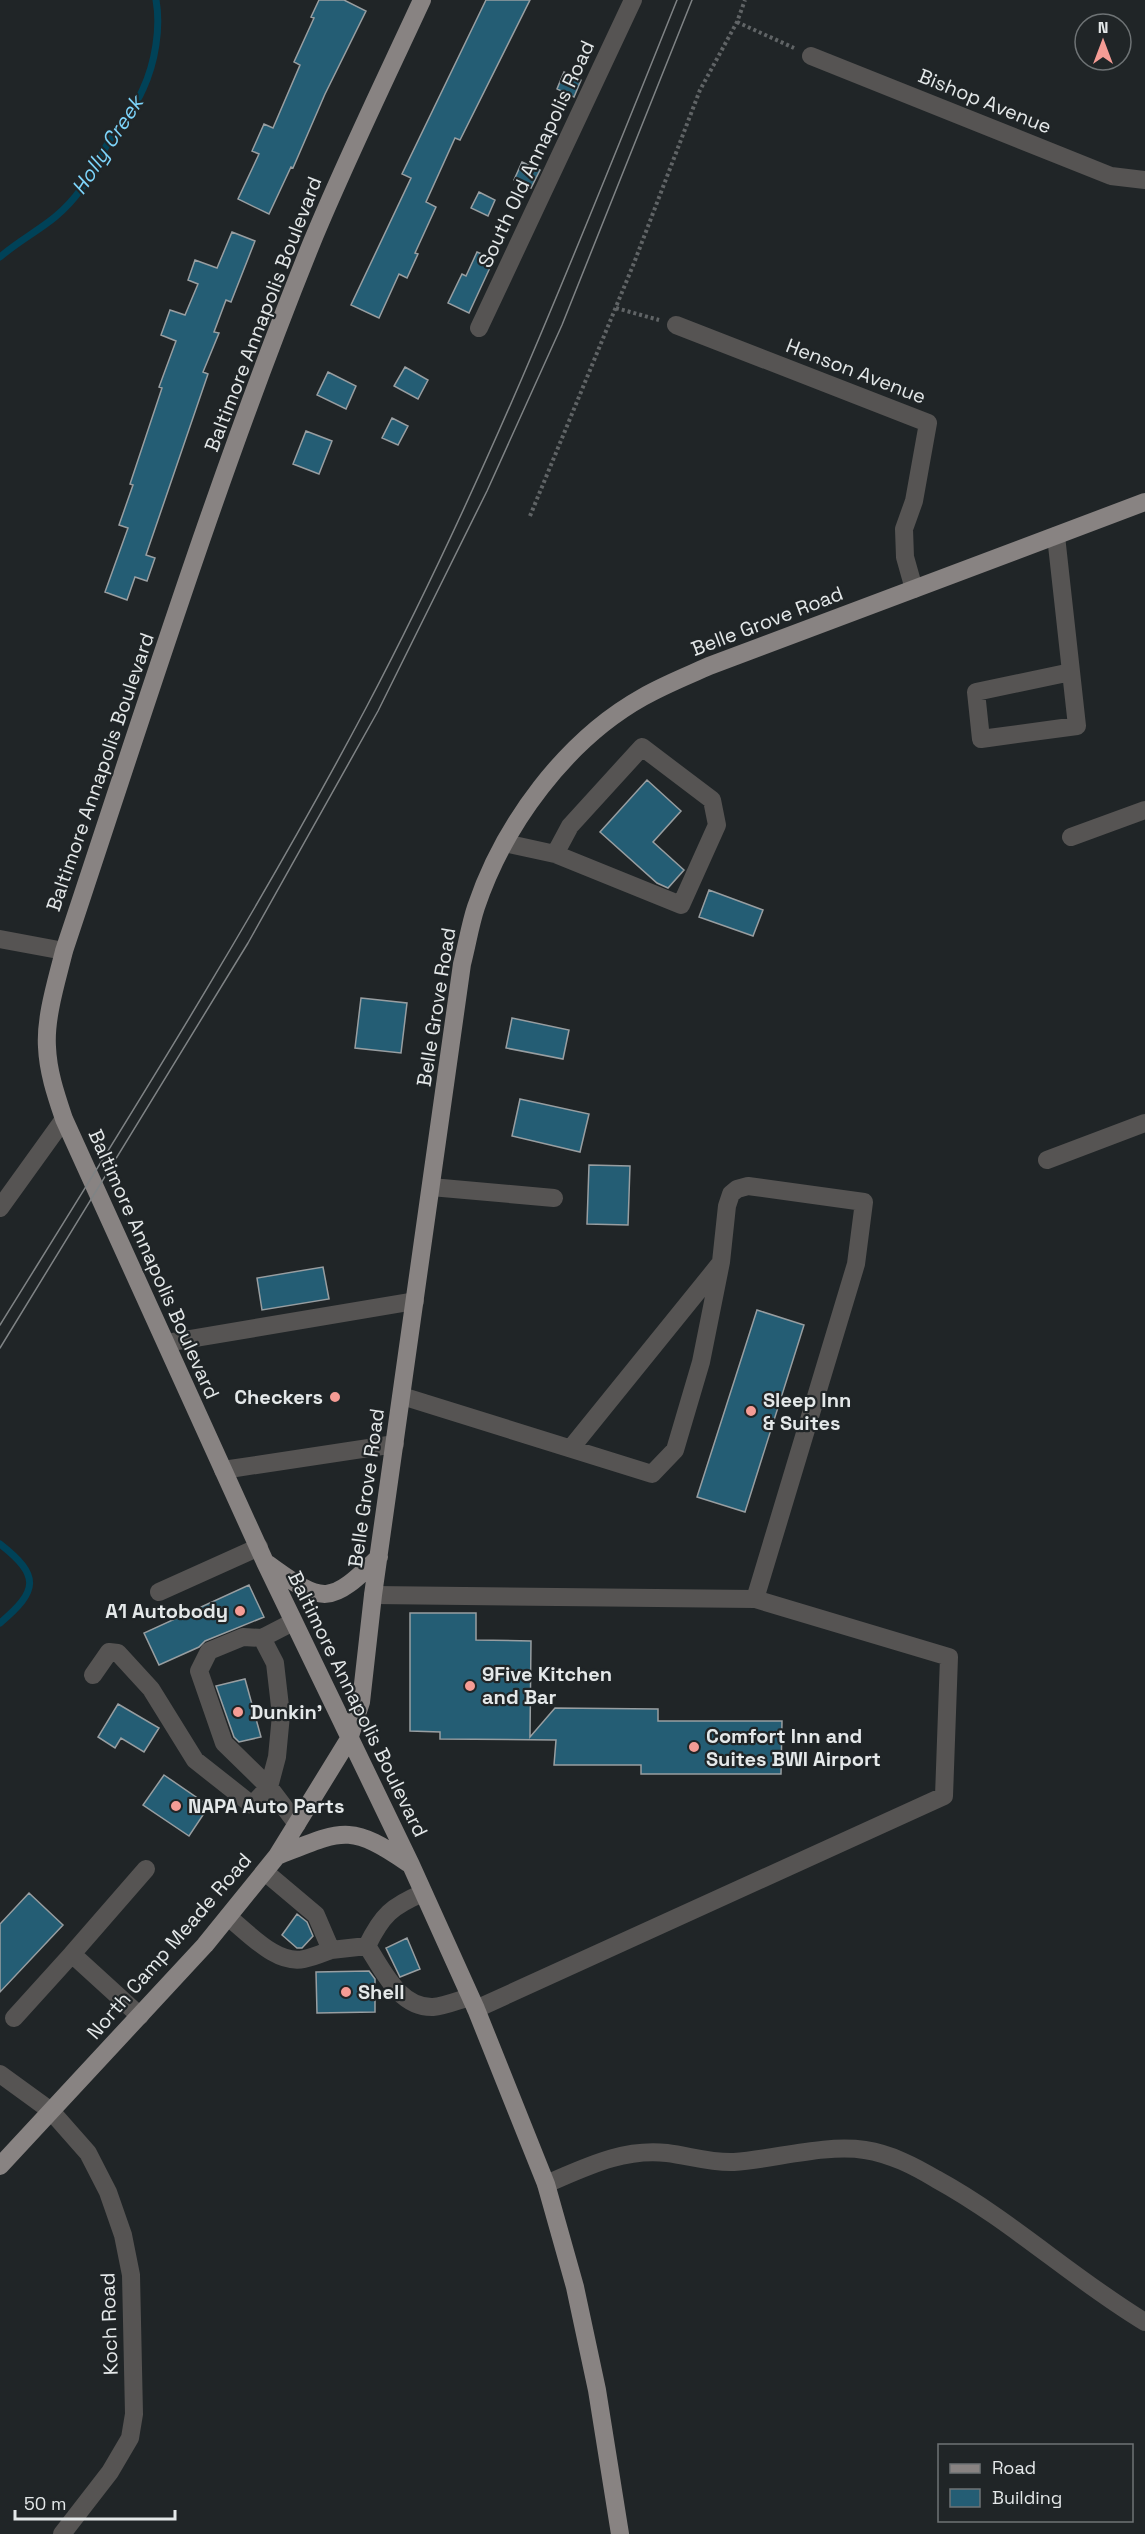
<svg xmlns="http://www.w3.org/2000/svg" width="1145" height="2534" font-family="'Space Grotesk',sans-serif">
<rect width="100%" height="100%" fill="#202527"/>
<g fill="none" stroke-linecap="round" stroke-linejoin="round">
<path stroke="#004258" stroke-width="7" d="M 0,257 C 17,242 38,231 55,217 C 82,195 92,171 108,143 C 118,124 135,109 143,89 C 155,63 161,28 156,0
M 0,1544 C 41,1576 38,1591 0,1623"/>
</g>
<path fill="#245d74" stroke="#989ea1" stroke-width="1.5" d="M 319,0 L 344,0 L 366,11 L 325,94 L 293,168 L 291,167 L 269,214 L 238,199 L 259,154 L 252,151 L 264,124 L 273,128 L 300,65 L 294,62 L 314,18 L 311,17 Z
M 486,0 L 530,0 L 460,140 L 455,138 L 426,202 L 436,207 L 415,253 L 418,254 L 407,278 L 399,274 L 379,318 L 351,305 L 411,178 L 402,174 Z
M 564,72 L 581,80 L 574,97 L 557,89 Z
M 522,162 L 540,170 L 531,188 L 514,180 Z
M 479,192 L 495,200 L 488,216 L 471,208 Z
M 232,232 L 255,241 L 231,302 L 226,300 L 214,332 L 219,333 L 203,372 L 208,374 L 146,555 L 155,558 L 147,581 L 135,577 L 127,600 L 105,592 L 128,528 L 119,525 L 133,485 L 130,484 L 162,388 L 159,387 L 176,341 L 161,335 L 170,310 L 185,315 L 198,284 L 188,280 L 195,260 L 217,268 Z
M 477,252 L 494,259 L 469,313 L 448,303 L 462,274 L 466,276 Z
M 405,367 L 428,380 L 418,399 L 394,386 Z
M 328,372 L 356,386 L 346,409 L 317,395 Z
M 392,418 L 408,426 L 398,445 L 382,438 Z
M 306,431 L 332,441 L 319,474 L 293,464 Z
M 647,780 L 681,811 L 653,842 L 684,870 L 668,888 L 657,883 L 600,832 Z
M 709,890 L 763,910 L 753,936 L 699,917 Z
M 361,998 L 407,1003 L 401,1053 L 355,1048 Z
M 512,1018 L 569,1030 L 563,1059 L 506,1048 Z
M 520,1099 L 589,1114 L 580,1152 L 512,1136 Z
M 589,1165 L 630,1166 L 628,1225 L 587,1224 Z
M 323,1267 L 329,1299 L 262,1310 L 257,1278 Z
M 757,1310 L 804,1325 L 745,1512 L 697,1497 Z
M 249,1585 L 264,1617 L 205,1641 L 199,1647 L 159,1665 L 144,1633 Z
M 410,1613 L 476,1613 L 476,1640 L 531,1641 L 530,1737 L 555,1708 L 658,1709 L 658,1721 L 782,1721 L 781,1774 L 641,1774 L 641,1765 L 554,1765 L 556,1740 L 440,1739 L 440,1732 L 410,1731 Z
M 245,1679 L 261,1737 L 239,1742 L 234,1737 L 216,1686 Z
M 118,1704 L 159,1728 L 144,1752 L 121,1738 L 115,1748 L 98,1737 Z
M 164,1775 L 209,1806 L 189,1836 L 143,1805 Z
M 29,1893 L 63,1925 L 0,1992 L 0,1924 Z
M 297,1914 L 307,1922 L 313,1936 L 302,1948 L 297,1948 L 282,1935 Z
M 407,1938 L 420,1969 L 400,1977 L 386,1948 Z
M 369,1971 L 375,1979 L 375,2012 L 317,2013 L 316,1972 Z"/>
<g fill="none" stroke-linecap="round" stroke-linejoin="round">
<path stroke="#606466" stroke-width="4" stroke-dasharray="3 3" stroke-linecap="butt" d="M 737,22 L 794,48
M 616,308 L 659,320
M 530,516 L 634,263 L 700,90 L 737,22 L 745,0"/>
<path stroke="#565453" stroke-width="18" d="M 811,56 L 1111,176 L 1145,180
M 676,325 L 928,423 L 914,501 L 904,529 L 905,557 L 914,589
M 479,328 L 633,0
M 1056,536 L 1077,726 L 981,739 L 976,692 L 1071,672
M 1071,837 L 1145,810
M 505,843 L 555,854 L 681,905 L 717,825 L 712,800 L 642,747 L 570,826 L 555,854
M 0,939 L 64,951
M 1047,1160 L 1145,1123
M 431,1187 L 554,1198
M 0,1208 L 64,1119
M 166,1343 L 415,1301
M 402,1396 L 652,1474 L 675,1450 L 701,1362 L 721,1262 L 727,1206 L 731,1194 L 737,1189 L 748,1186 L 864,1202 L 856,1264 L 755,1599
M 571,1448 L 719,1265
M 223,1470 L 395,1444
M 159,1592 L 259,1547
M 373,1595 L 755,1599 L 949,1657 L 944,1796 L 476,2009
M 262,1638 L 293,1622
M 93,1675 L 109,1652 L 118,1653 L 151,1689 L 195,1760 L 252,1805 L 269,1787 L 224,1743 L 199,1671 L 209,1651 L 243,1637 L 262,1638 L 275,1663 L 281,1715 L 277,1757 L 269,1787 L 297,1824
M 423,1893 C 392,1906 382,1915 367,1946 C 383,1970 399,2008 433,2007 C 445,2006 459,2000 470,1997
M 228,1917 C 249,1933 276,1965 304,1959 C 314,1957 323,1953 331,1950 L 316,1915 L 265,1872
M 331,1950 L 367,1946
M 140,2016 L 72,1954 L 146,1869
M 14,2018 L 72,1954
M 0,2074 L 51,2111 L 88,2153 L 108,2192 L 123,2235 L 131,2275 L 134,2414 L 130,2438 L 110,2472 L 62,2534
M 546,2184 C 586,2167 623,2148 667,2153 C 690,2156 711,2163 734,2162 C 776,2159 824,2144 865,2150 C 891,2154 914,2166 936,2179 C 1011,2220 1072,2278 1145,2322"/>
<path stroke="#888382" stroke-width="18" d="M 422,0 C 385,80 346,160 312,242 C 218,474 143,714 64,951 C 57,980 45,1017 47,1047 C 48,1072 56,1095 64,1119 L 265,1562 L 411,1865 L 476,2009 L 546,2184 L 575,2287 L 597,2390 L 620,2534
M 268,1564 C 324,1605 330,1605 379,1557
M 277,1856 C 341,1831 349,1822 408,1863
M 0,2166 L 205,1945 L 277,1856 L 349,1739 L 361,1702 L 373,1595 L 462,964 C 467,945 470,925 476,907 C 504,824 566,740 643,697 C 664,685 687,676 709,666 L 1145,502"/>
<path stroke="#7f8385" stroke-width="1.5" d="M 0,1325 C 126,1122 255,918 367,706 C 487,478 581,239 677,0
M 0,1348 L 248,943 L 378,711 L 487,491 L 562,325 L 692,0"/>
</g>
<g fill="#f59c95" stroke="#202527" stroke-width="2">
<circle cx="335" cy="1397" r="6"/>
<circle cx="751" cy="1411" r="6"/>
<circle cx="240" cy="1611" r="6"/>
<circle cx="470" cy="1686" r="6"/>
<circle cx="238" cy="1712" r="6"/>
<circle cx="694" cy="1747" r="6"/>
<circle cx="176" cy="1806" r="6"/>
<circle cx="346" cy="1992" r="6"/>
</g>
<g text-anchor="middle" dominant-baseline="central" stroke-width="4.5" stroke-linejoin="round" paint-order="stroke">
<g font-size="20" fill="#e4e8e9" stroke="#202527">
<text transform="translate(985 101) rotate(22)">Bishop Avenue</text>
<text transform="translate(536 154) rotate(-65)">South Old Annapolis Road</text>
<text transform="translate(263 314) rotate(-69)">Baltimore Annapolis Boulevard</text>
<text transform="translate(856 371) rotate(21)">Henson Avenue</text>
<text transform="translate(767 621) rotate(-21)">Belle Grove Road</text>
<text transform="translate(100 772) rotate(-71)">Baltimore Annapolis Boulevard</text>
<text transform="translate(436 1007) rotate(-81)">Belle Grove Road</text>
<text transform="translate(154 1264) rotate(66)">Baltimore Annapolis Boulevard</text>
<text transform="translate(366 1488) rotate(-82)">Belle Grove Road</text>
<text transform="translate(358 1704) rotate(64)">Baltimore Annapolis Boulevard</text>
<text transform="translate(169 1946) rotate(-49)">North Camp Meade Road</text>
<text transform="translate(109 2324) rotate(-92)">Koch Road</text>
</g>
<g font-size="20" font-weight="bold" fill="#e4e8e9" stroke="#202527" text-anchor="start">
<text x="323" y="1397" text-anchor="end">Checkers</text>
<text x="763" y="1400">Sleep Inn<tspan x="763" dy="23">&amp; Suites</tspan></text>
<text x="228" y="1611" text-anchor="end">A1 Autobody</text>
<text x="482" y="1674">9Five Kitchen<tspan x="482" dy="23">and Bar</tspan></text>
<text x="250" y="1712">Dunkin'</text>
<text x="706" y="1736">Comfort Inn and<tspan x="706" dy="23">Suites BWI Airport</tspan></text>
<text x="188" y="1806">NAPA Auto Parts</text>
<text x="358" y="1992">Shell</text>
</g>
<g font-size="21" font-style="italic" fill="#7dd4fa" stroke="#202527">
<text transform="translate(107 145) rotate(-57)">Holly Creek</text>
</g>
</g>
<rect x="938" y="2444" width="195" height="78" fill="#202527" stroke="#6e7375" stroke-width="1.5"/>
<rect x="950" y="2464" width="30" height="9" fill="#888382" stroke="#6e7375" stroke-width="1.5"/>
<text x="992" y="2474" font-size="18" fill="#e4e8e9">Road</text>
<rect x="950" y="2489" width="30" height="18" fill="#245d74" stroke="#6e7375" stroke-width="1.5"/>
<text x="992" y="2504" font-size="18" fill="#e4e8e9">Building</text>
<g transform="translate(1103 42)"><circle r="28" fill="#202527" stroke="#6e7375" stroke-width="1.5"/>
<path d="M0-4.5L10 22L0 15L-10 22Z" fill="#f59c95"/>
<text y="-9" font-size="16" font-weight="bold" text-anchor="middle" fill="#e4e8e9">N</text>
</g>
<path d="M15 2510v9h160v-9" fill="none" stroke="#e4e8e9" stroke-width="3"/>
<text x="24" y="2510" font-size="18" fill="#e4e8e9" stroke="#202527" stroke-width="4.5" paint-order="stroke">50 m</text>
</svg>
